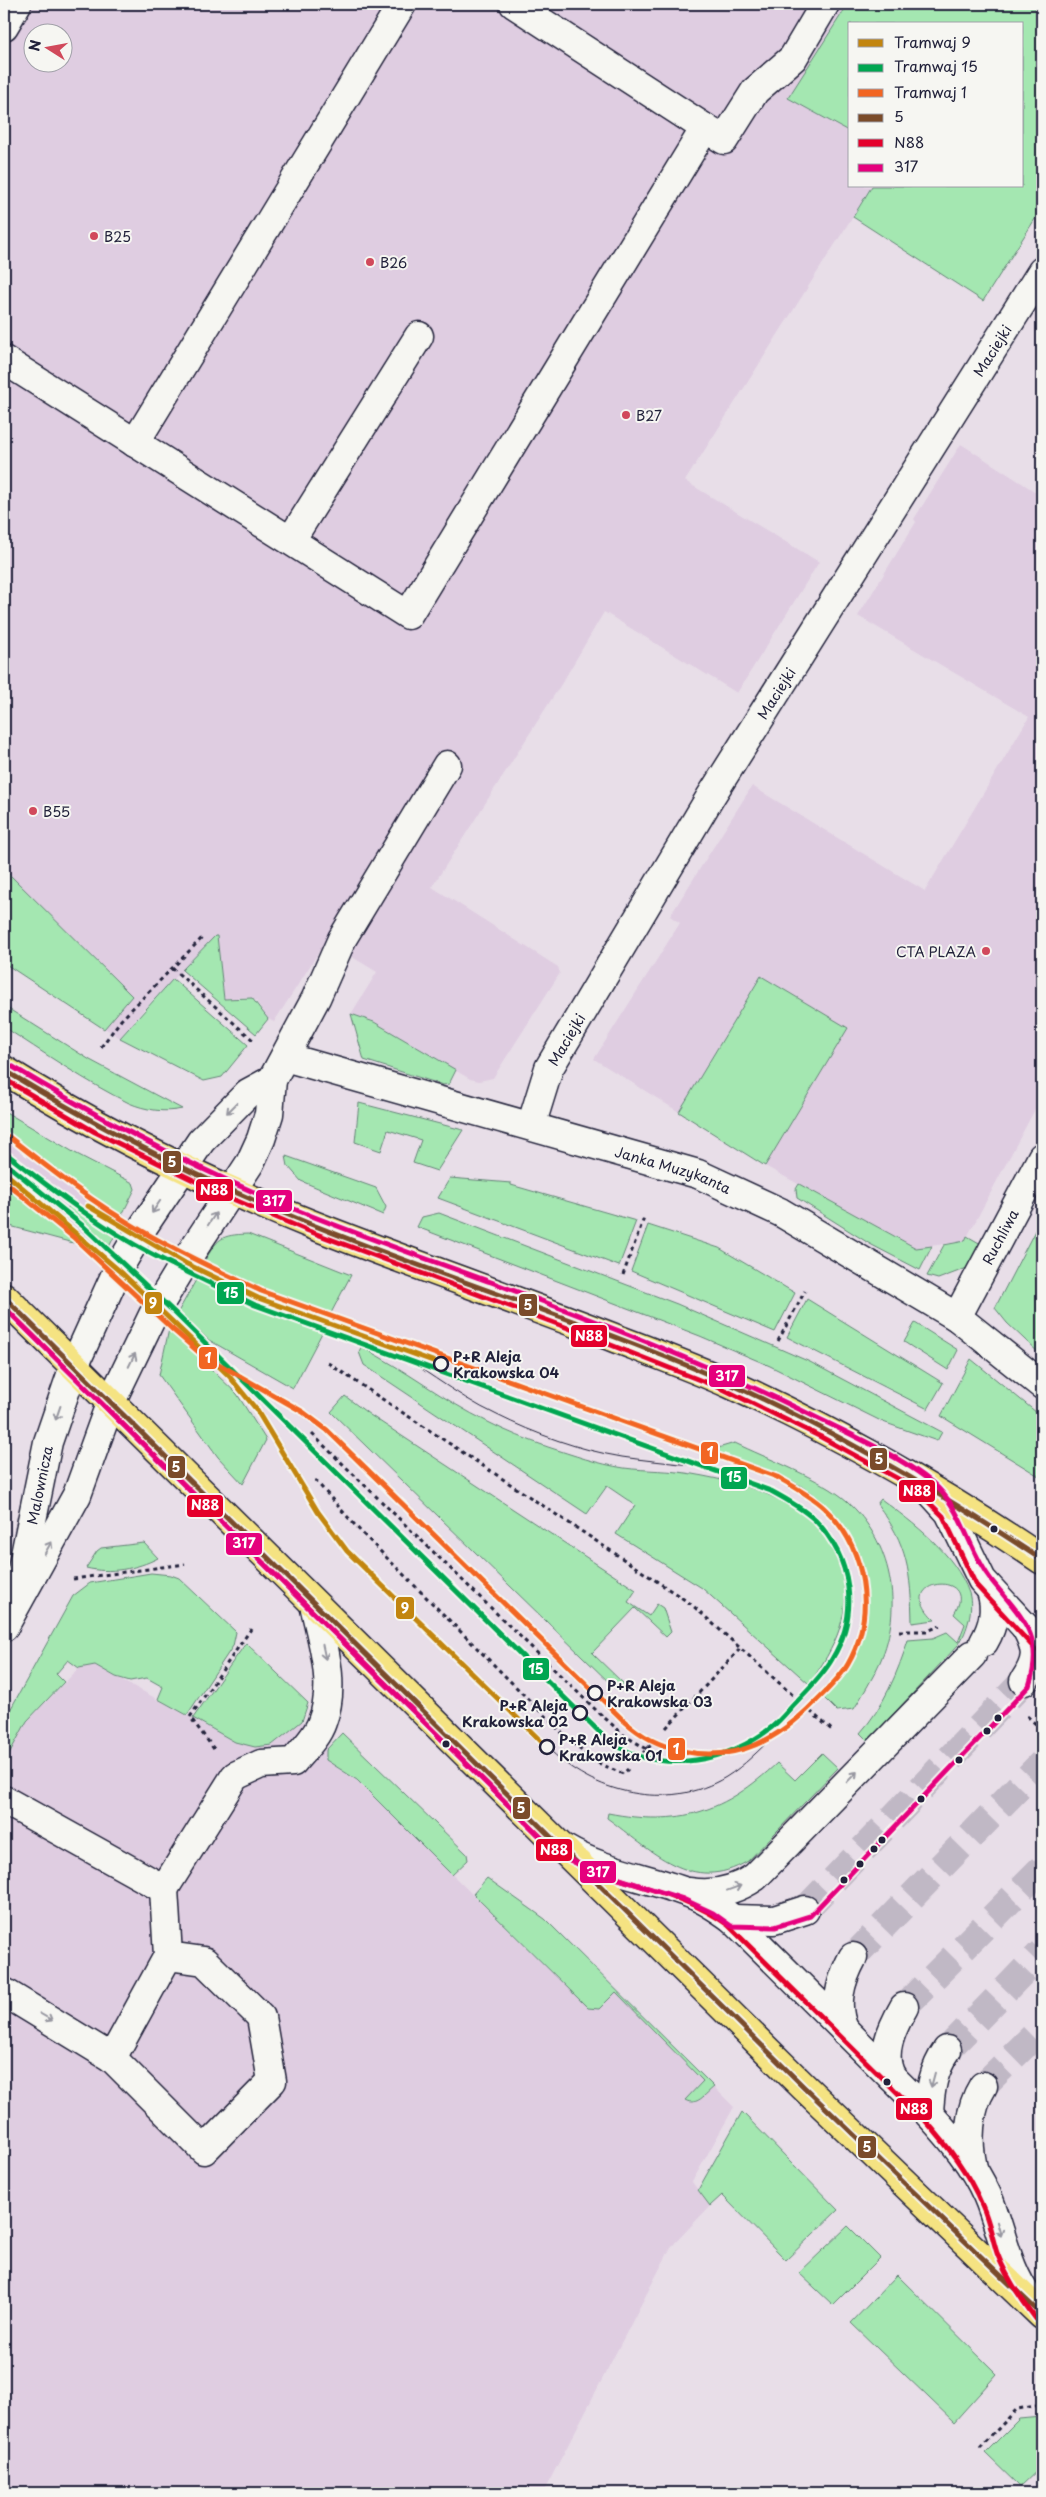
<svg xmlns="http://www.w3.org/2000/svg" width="1046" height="2497" font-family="'Playpen Sans',sans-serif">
<rect width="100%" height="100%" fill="#e8dee8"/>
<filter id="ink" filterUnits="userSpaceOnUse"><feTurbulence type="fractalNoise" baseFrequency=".02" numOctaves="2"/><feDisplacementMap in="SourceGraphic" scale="10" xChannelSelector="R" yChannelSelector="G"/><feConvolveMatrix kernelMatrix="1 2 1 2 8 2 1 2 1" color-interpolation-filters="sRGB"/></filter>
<g filter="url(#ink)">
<path fill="#dfcde1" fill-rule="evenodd" d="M 4,4 L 848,4 L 788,98 L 850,132 L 850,186 L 872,186 L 685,481 L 819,562 L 737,693 L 604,612 L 565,678 L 432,887 L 558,967 L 560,973 L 493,1078 L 479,1081 L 470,1079 L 374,1022 L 351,1014 L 377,972 L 326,941 L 274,1022 L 268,1019 L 256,1001 L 247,997 L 224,999 L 217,936 L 145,1008 L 120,1038 L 4,963 ZM 32,32 L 62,32 L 62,62 L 32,62 Z
M 961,444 L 1042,496 L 1042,1096 L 965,1241 L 916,1248 L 765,1166 L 847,1028 L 761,976 L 679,1112 L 594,1059 L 680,923 L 670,916 L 752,786 L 925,891 L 1029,717 L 858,616 L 916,522 L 914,519 Z
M 4,1132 L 93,1198 L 125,1217 L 99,1265 L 4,1185 Z
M 95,1665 L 235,1742 L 255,1747 L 273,1745 L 302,1721 L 328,1747 L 326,1750 L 329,1762 L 356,1780 L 588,2008 L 599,2009 L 616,1992 L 703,2081 L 686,2100 L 696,2102 L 714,2087 L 734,2107 L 692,2182 L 710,2206 L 671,2247 L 543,2493 L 4,2493 L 4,1763 L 27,1721 L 79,1668 Z"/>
<path fill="#a4e7b1" stroke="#638476" d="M 848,4 L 1042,4 L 1042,208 L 983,301 L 853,217 L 872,186 L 1022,186 L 1022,24 L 850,24 L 850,132 L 788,98 Z
M 4,869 L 132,996 L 104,1029 L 4,963 Z
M 215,936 L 217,936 L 224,999 L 252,998 L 268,1019 L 256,1034 L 182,970 Z
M 761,976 L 848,1028 L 765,1166 L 679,1112 Z
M 173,979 L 248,1045 L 222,1077 L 204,1081 L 120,1038 Z
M 4,1006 L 90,1060 L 182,1109 C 165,1113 145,1110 129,1103 C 89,1084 41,1051 4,1027 Z
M 351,1014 L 374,1022 L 456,1070 L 449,1084 L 443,1085 L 364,1060 Z
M 359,1103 L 463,1130 L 437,1171 L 413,1163 L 421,1140 L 388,1130 L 381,1151 L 355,1142 Z
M 4,1111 L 75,1153 L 133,1183 L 135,1189 L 122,1215 L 93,1198 L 4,1132 Z
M 286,1156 L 376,1188 L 386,1207 L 383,1215 L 301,1181 L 288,1166 Z
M 450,1178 L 511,1183 L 511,1185 L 636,1221 L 619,1266 L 438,1198 Z
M 799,1184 L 916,1248 L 932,1246 L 920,1270 L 870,1244 L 797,1198 L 796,1189 Z
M 4,1185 L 77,1244 L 6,1225 L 4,1222 Z
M 70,1205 L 116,1233 L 109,1247 L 66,1210 Z
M 439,1213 L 677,1304 L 810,1362 L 942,1432 L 937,1441 L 883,1422 L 770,1366 L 700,1336 L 417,1227 L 422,1217 Z
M 1042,1217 L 1042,1356 L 1007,1323 L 995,1308 Z
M 648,1225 L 719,1248 L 795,1293 L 775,1332 L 631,1271 Z
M 248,1234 L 351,1275 L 330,1315 L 262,1290 L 204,1262 C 218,1238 220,1235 248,1234 Z
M 967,1236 L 981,1244 L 967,1268 L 938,1279 L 927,1276 L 944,1245 L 965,1241 Z
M 196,1280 L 253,1306 L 323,1331 L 293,1388 L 209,1340 L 178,1312 Z
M 807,1299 L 943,1383 L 928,1409 L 787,1337 Z
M 915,1323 L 958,1350 L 948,1370 L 904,1342 Z
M 169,1329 L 237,1394 L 266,1440 L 243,1484 L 218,1457 L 159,1375 Z
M 361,1347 C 405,1369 444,1401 488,1422 C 507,1432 528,1440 548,1447 C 573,1455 598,1464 624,1468 C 647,1471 670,1470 692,1474 C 750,1484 818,1503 839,1565 C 855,1611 835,1647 809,1684 L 702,1588 L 616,1534 L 635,1505 L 607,1486 L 587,1514 L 364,1365 L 359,1352 Z
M 971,1359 L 1042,1417 L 1042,1478 L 941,1416 Z
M 345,1396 L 370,1415 L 636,1590 L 628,1602 L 649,1616 L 657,1604 L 663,1608 L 671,1632 L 666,1637 L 635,1608 L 592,1653 L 624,1684 L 618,1691 L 331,1412 Z
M 735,1443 C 766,1458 822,1479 847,1501 C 892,1542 904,1607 880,1662 C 873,1678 863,1694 854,1709 L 837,1711 L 824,1698 C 836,1684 846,1671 854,1654 C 882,1600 860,1529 813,1494 C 784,1472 744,1462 711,1450 Z
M 881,1499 C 913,1523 955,1553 969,1593 C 974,1609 967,1631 959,1644 L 868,1741 L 860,1733 C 883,1708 898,1672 908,1640 L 933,1638 L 947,1632 L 958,1642 L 965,1624 L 954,1614 C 982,1569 889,1578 935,1620 L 912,1623 C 911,1574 908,1544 877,1504 Z
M 144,1543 L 158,1558 C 137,1569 109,1574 86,1568 L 97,1551 L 101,1548 Z
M 151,1573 L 171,1575 L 179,1578 L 236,1632 L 233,1646 L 187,1715 L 158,1699 L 163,1687 L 147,1678 L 130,1681 L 116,1677 L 95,1665 L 79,1668 L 68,1660 L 56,1674 L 64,1682 L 27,1721 L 4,1763 L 4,1721 L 73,1596 L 90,1583 Z
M 246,1643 L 308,1703 L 302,1721 L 272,1745 L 255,1747 L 235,1742 L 193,1718 Z
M 342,1733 L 467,1854 L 468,1860 L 452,1875 L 357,1780 L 326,1760 L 326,1750 Z
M 822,1753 L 838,1768 L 748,1861 C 692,1895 651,1850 607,1818 L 608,1813 C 680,1827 725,1812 777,1763 L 795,1780 Z
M 487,1878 L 545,1919 L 714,2087 C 705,2094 697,2107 685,2100 L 703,2081 L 616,1992 L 599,2009 L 588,2008 L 473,1894 Z
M 742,2112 L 838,2210 L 786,2260 L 722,2195 L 710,2206 L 698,2190 Z
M 848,2226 L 880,2258 L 833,2305 L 799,2273 Z
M 897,2275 L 997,2374 L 954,2422 L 851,2323 Z
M 1041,2417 L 1042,2466 L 1020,2487 L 985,2453 L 1019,2419 Z"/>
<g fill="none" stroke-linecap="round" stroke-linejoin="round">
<path stroke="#c0b8c5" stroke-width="28" stroke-dasharray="28 14" stroke-linecap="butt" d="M 805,1910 L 1024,1681
M 853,1957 L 1042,1763
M 904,2007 L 1042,1868
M 947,2050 L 1042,1952
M 983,2086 L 1042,2028"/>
<g stroke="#22223b" stroke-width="31">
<g id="minor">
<path d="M 514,4 L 705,128"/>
<path d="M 4,26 L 17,4"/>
<path d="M 4,360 L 408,615 L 705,128 L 724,140 L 755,91 L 793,58 L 825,4"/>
<path d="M 135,443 L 402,4"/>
<path d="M 291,540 L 419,336"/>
<path id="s1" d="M 285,1057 L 698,1174 L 780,1212 L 957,1317 L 1042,1385"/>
<path id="s2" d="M 531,1126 L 549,1068 L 639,917 L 711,796 L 1042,271"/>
<path id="s3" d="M 957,1317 L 1042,1157"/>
<path d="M 929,1490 L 949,1512 L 982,1580 L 1042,1645"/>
<path id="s4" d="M 19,1584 L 48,1442 L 74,1366 L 118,1269 L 143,1227 L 201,1141 L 248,1093 L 272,1080"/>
<path d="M 4,1627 L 77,1495 L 110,1404 L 153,1315 L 190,1254 L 250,1163 L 261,1139 L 269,1114 L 272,1080 L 316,998 L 342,939 L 447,765"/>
<path d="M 984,1642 C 994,1625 997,1609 991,1591"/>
<path d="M 1024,1681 C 1038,1660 1038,1650 1026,1628"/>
<path d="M 4,1800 L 164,1889 L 235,1776 L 261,1764 L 293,1762 C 303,1750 317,1737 322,1722 C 337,1684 322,1642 314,1604"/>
<path d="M 565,1849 C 602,1871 646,1877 686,1892 C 703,1898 718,1908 733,1919 L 929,2114 C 952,2139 973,2164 987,2195 C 1002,2229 1006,2268 1029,2298"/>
<path d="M 164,1889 L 168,1956 L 112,2058 L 204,2150 L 272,2081 L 261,2017 L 204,1961 L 168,1956"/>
<path d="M 690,1892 C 714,1896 736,1890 755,1877 L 972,1655"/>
<path d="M 733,1919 L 774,1920 L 805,1910"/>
<path d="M 4,1992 L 112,2058"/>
<path d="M 845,2031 C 833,2006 840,1981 853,1957"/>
<path d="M 892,2077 C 879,2055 892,2028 904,2007"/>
<path d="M 929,2114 C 930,2090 933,2070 947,2050"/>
<path d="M 973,2168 C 967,2141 968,2110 983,2086"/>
</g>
</g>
<g stroke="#22223b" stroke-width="31">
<path id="major" d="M 4,1070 C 100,1130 203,1181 308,1223 C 409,1263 511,1298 612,1337 C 651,1352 692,1367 730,1384 C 839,1434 944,1493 1042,1560
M 4,1297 L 804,2087 L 1042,2315"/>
</g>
<path stroke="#22223b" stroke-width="3" stroke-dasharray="4 4" stroke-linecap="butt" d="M 172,968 L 254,1041
M 101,1047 L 121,1020 L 203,937
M 623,1275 L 644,1218
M 778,1341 L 805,1291
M 328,1363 L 691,1604 L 796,1698
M 312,1434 L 597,1711 L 625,1736 L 647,1749
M 315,1480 L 362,1533 L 569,1740 L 594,1761 L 623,1774 L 628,1769
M 73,1579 L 185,1564
M 899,1631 L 927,1631 L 940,1626
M 810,1711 L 833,1731
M 1027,1716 L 1041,1729
M 666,1728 L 740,1649
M 214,1749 L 190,1717 L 251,1629
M 642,1754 L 653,1743
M 980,2448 L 1017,2409 L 1042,2405"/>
<use href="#minor" stroke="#f6f6f2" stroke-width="28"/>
<use href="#major" stroke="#f5e382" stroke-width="28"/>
<path stroke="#22223b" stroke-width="1" d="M 374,1341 C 417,1362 454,1395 497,1415 C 535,1434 580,1450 622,1457 C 663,1463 703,1465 743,1473
M 547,1747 C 592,1794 668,1812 726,1777 C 744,1766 760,1749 776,1734"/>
<g stroke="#f6f6f2" stroke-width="9">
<path id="bus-1" d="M 4,1070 C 101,1129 203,1181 308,1223 C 444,1278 585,1321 719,1379 C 833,1429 940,1492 1042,1560
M 4,1297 L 804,2087 L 1042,2315"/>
</g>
<g stroke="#f6f6f2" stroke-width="9">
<path id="bus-2" d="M 4,1079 L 95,1132 L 228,1197 L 306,1230 L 568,1328 L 725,1390 L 821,1437 L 913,1487 L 943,1516 L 976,1585 L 1036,1650
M 4,1307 L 557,1853 C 612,1885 676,1887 728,1925 L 924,2119 C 947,2145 968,2172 982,2205 C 989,2220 992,2237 997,2253 C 1006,2277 1021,2299 1036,2319"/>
</g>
<g stroke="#f6f6f2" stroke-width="9">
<path id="bus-3" d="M 4,1307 L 557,1853 L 588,1869 L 683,1899 L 713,1913 L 731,1926 L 775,1927 L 810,1916 L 1029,1686 C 1046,1636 1020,1616 992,1581 C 969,1552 964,1514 938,1488 C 907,1458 840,1430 801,1410 C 700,1361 596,1321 491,1282 C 418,1256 344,1230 272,1200 C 180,1161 93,1115 8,1064"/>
</g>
<use href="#bus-1" stroke="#7a4b2a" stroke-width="5"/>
<use href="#bus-2" stroke="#e4002b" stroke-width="5"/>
<use href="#bus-3" stroke="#e5007d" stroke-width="5"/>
<g stroke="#f6f6f2" stroke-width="9">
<path id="tram-1" d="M 4,1172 L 123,1274 L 229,1376 L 256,1409 L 318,1512 L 347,1551 L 547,1747
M 88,1206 L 185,1263 L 258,1298 L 441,1364"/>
</g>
<g stroke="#f6f6f2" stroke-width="9">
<path id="tram-2" d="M 4,1152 C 46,1185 89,1218 135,1245 C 174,1267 215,1285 255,1305 L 771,1491 C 786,1499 802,1508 815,1520 C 852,1558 860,1613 832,1659 C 823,1675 810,1687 798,1700 C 789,1709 782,1719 772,1727 C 729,1761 664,1775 616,1745 C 605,1739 597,1729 587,1720 L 175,1313 L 83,1226 L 9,1166"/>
</g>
<g stroke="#f6f6f2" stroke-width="9">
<path id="tram-3" d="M 4,1181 L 73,1237 L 171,1328 L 201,1354 L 303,1412 L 327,1430 L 623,1720 C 642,1737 658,1745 682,1751 C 737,1763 779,1739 816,1701 C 828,1689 840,1678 848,1664 C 877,1613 866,1547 824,1508 C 810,1495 793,1486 777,1477 L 261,1291 C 221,1272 181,1254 142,1231 C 95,1204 52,1171 9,1137"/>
</g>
<use href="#tram-1" stroke="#c2850f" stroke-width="5"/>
<use href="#tram-2" stroke="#00a651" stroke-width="5"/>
<use href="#tram-3" stroke="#f26522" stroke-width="5"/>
</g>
<defs><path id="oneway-shaft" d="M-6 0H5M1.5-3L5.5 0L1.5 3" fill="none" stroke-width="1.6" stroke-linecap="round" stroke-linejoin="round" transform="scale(1.25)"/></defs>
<g stroke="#9797a0">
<use href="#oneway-shaft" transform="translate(232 1108) rotate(135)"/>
<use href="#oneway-shaft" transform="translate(156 1207) rotate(124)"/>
<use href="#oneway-shaft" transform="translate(212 1219) rotate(-57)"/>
<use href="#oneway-shaft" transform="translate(132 1360) rotate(-64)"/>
<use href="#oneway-shaft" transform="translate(58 1413) rotate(109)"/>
<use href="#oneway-shaft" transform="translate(48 1548) rotate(-60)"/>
<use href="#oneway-shaft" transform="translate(324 1652) rotate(78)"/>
<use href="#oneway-shaft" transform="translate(852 1777) rotate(-46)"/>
<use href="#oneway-shaft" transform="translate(734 1888) rotate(-20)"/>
<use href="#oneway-shaft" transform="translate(46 2017) rotate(30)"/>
<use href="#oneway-shaft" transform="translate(933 2080) rotate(105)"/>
<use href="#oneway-shaft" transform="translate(999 2229) rotate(74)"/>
</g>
</g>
<g fill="#d1495b" stroke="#f6f6f2" stroke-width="2">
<circle cx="94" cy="236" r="5"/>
<circle cx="370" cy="262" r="5"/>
<circle cx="626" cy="415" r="5"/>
<circle cx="33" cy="811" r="5"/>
<circle cx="986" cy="951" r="5"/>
</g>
<g fill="#f6f6f2" stroke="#22223b" stroke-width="2.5">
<circle cx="441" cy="1364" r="7"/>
<circle cx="595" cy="1693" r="7"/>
<circle cx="580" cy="1713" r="7"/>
<circle cx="547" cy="1747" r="7"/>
</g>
<g fill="#22223b" stroke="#f6f6f2" stroke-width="2">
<circle cx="994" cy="1529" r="4.5"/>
<circle cx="998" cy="1718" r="4.5"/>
<circle cx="987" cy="1731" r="4.5"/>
<circle cx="446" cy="1744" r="4.5"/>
<circle cx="959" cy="1760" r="4.5"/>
<circle cx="921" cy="1799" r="4.5"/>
<circle cx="882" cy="1840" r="4.5"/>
<circle cx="874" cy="1849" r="4.5"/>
<circle cx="860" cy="1864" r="4.5"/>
<circle cx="844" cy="1880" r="4.5"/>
<circle cx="887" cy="2082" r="4.5"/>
</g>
<g text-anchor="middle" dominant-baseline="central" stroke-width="4" stroke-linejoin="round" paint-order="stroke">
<g font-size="14" fill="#22223b" stroke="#f6f6f2" text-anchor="start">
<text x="104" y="236">B25</text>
<text x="380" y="262">B26</text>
<text x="636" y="415">B27</text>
<text x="43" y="811">B55</text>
<text x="976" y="951" text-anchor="end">CTA PLAZA</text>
</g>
<g font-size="14" fill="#22223b" stroke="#f6f6f2">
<text stroke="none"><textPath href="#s2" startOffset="904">Maciejki</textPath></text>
<text stroke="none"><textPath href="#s2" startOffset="499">Maciejki</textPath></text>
<text stroke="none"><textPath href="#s2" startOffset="94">Maciejki</textPath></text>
<text stroke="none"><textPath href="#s1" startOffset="404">Janka Muzykanta</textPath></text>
<text stroke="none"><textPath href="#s3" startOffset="91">Ruchliwa</textPath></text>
<text stroke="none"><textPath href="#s4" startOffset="101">Malownicza</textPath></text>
</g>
<g font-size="14" font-weight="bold" fill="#22223b" stroke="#f6f6f2" text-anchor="start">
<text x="453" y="1356">P+R Aleja<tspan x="453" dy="16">Krakowska 04</tspan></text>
<text x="607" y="1685">P+R Aleja<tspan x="607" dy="16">Krakowska 03</tspan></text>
<text x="568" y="1705" text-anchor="end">P+R Aleja<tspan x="568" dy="16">Krakowska 02</tspan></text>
<text x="559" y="1739">P+R Aleja<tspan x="559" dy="16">Krakowska 01</tspan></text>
</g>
</g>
<g stroke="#f6f6f2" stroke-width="2">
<rect x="162" y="1150" width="20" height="24" rx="5" fill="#7a4b2a"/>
<rect x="195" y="1178" width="39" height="24" rx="5" fill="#e4002b"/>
<rect x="255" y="1189" width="38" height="24" rx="5" fill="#e5007d"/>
<rect x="216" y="1281" width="29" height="24" rx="5" fill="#00a651"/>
<rect x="144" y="1291" width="19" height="24" rx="5" fill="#c2850f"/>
<rect x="518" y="1293" width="20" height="24" rx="5" fill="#7a4b2a"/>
<rect x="570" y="1324" width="38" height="24" rx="5" fill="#e4002b"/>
<rect x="198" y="1346" width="20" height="24" rx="5" fill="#f26522"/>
<rect x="708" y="1364" width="38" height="24" rx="5" fill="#e5007d"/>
<rect x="700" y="1441" width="19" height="24" rx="5" fill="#f26522"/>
<rect x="869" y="1447" width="19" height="24" rx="5" fill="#7a4b2a"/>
<rect x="167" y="1455" width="19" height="24" rx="5" fill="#7a4b2a"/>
<rect x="720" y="1466" width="28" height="24" rx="5" fill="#00a651"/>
<rect x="898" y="1479" width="38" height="24" rx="5" fill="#e4002b"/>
<rect x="186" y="1494" width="38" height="24" rx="5" fill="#e4002b"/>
<rect x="225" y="1532" width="38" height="24" rx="5" fill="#e5007d"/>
<rect x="395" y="1596" width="20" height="24" rx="5" fill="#c2850f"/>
<rect x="522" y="1657" width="28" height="24" rx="5" fill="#00a651"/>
<rect x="667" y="1737" width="19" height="24" rx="5" fill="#f26522"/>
<rect x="512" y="1796" width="19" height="24" rx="5" fill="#7a4b2a"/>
<rect x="535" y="1838" width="38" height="24" rx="5" fill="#e4002b"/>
<rect x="579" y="1860" width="38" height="24" rx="5" fill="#e5007d"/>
<rect x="895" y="2097" width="38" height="24" rx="5" fill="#e4002b"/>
<rect x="857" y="2135" width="20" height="24" rx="5" fill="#7a4b2a"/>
</g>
<g font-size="14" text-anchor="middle" font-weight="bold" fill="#fff">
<text x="172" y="1167">5</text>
<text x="214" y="1195">N88</text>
<text x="274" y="1206">317</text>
<text x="231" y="1298">15</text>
<text x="153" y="1308">9</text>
<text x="528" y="1310">5</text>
<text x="589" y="1341">N88</text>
<text x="208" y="1363">1</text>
<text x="727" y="1381">317</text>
<text x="710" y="1457">1</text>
<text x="879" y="1464">5</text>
<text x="176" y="1472">5</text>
<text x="734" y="1482">15</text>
<text x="917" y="1496">N88</text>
<text x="205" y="1510">N88</text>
<text x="244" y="1548">317</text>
<text x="405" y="1613">9</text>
<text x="536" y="1674">15</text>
<text x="676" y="1754">1</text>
<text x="521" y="1813">5</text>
<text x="554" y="1855">N88</text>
<text x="598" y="1877">317</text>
<text x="914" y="2114">N88</text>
<text x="867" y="2152">5</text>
</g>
<rect width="1046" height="2497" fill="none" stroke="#f6f6f2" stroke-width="20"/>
<rect x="10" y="10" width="1026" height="2477" fill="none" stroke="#22223b" stroke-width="2" filter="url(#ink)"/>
<rect x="848" y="22" width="175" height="165" fill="#f6f6f2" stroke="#a1a1a9"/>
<rect x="858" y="39" width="25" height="8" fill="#c2850f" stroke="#a1a1a9"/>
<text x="894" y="48" font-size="15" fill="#22223b">Tramwaj 9</text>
<rect x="858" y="64" width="25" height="8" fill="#00a651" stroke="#a1a1a9"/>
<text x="894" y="72" font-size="15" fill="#22223b">Tramwaj 15</text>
<rect x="858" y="89" width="25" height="8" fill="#f26522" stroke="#a1a1a9"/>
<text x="894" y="98" font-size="15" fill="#22223b">Tramwaj 1</text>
<rect x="858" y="114" width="25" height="8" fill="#7a4b2a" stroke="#a1a1a9"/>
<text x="894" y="122" font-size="15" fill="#22223b">5</text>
<rect x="858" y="139" width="25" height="8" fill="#e4002b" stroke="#a1a1a9"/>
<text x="894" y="148" font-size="15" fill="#22223b">N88</text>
<rect x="858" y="164" width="25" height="8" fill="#e5007d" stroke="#a1a1a9"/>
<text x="894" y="172" font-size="15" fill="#22223b">317</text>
<g transform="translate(48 48) rotate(281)"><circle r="24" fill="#f6f6f2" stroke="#a1a1a9"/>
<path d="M0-4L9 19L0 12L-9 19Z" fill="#d1495b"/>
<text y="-8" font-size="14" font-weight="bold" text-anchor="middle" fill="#22223b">N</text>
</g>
</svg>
